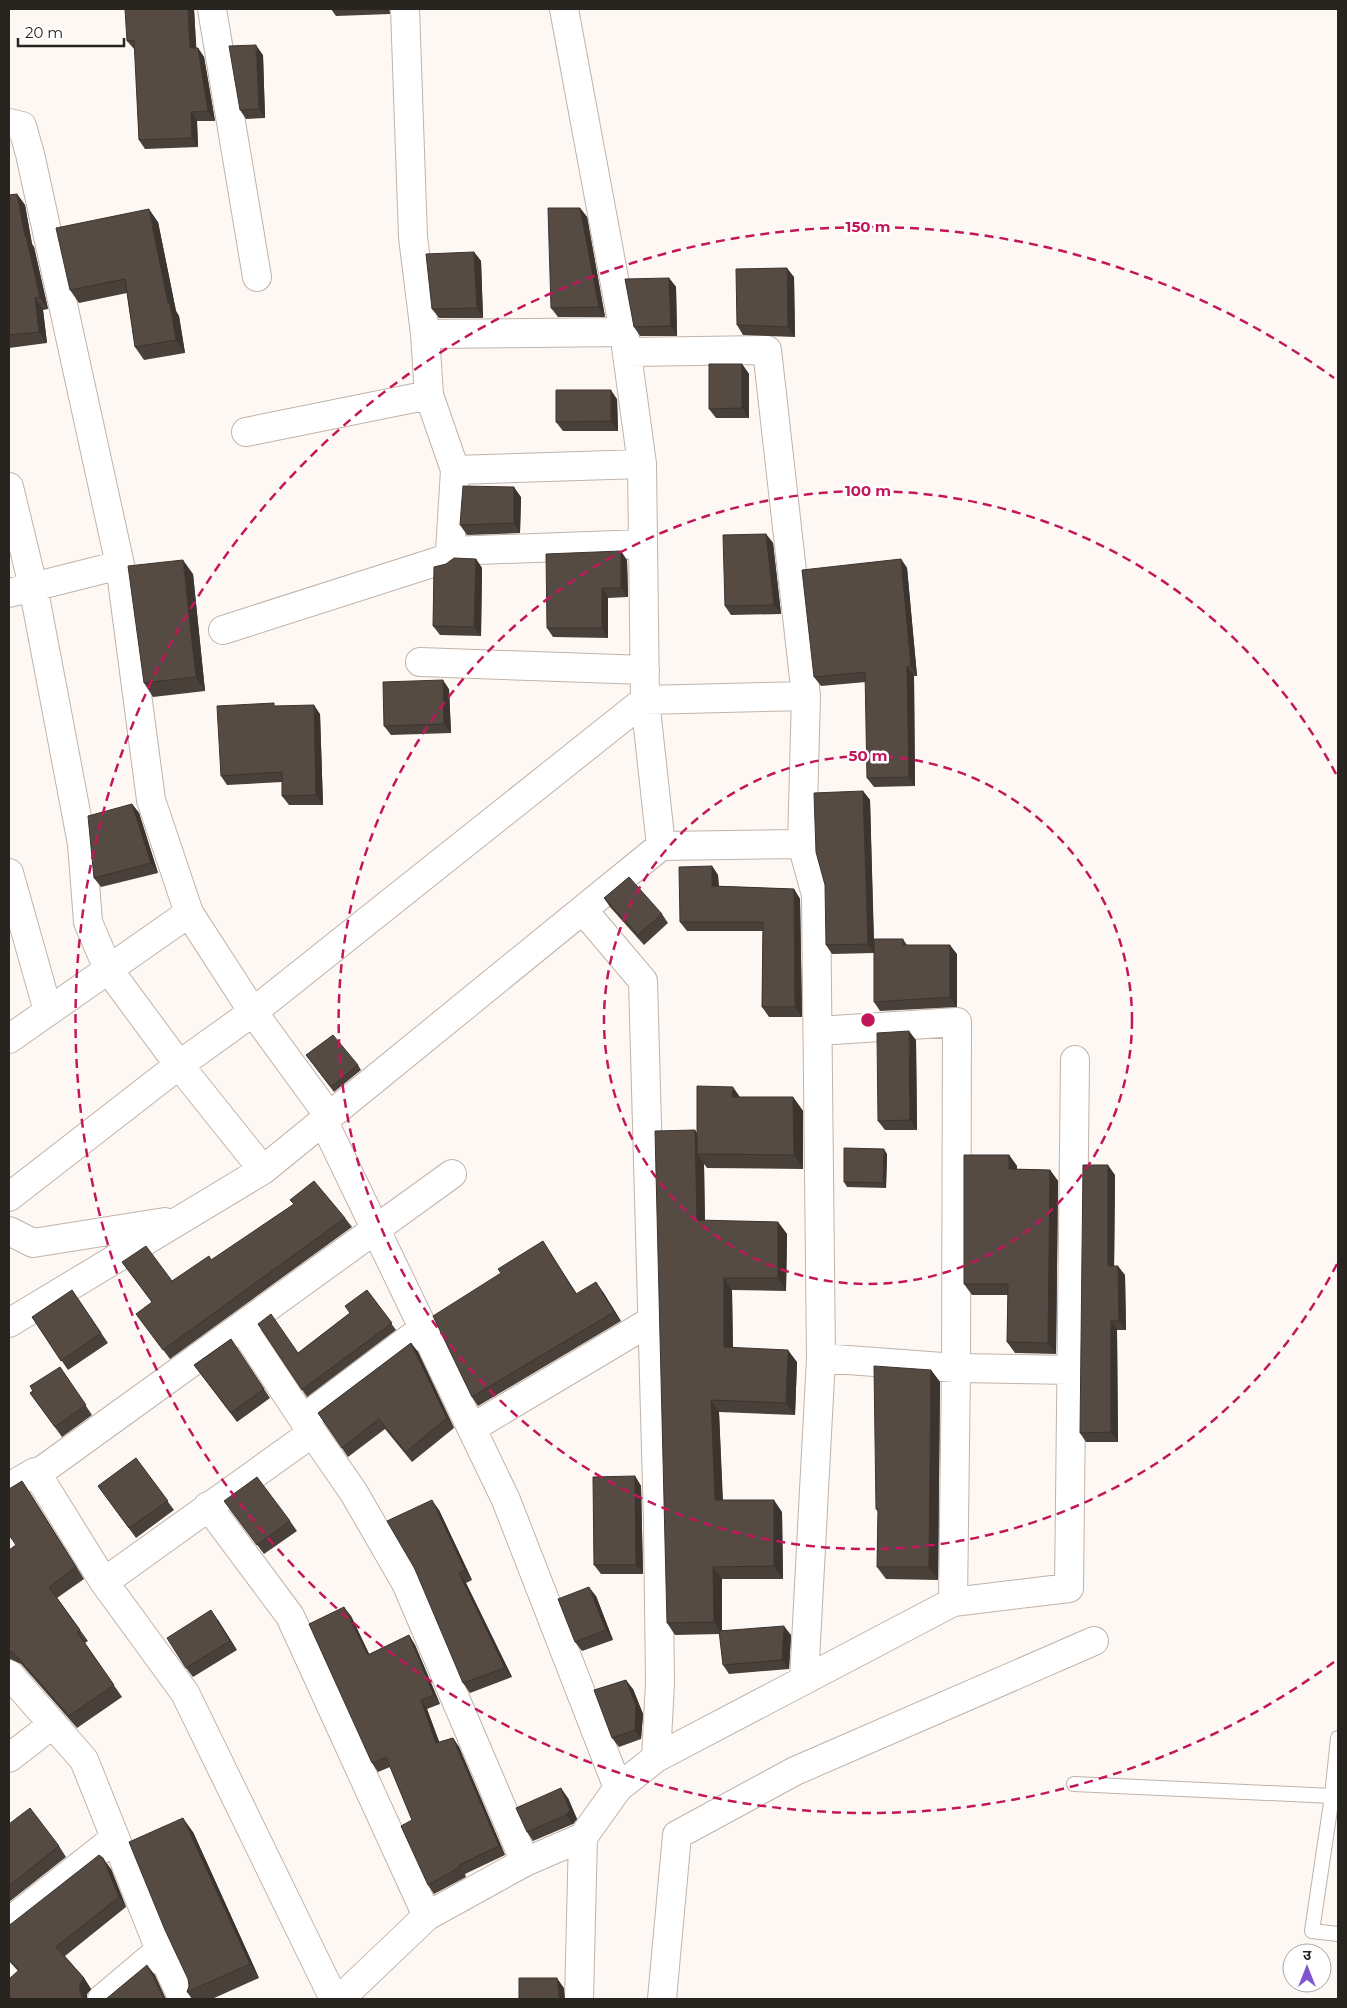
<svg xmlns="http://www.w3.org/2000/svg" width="1347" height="2008" font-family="Montserrat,'Noto Sans Devanagari',sans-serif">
<rect width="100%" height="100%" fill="#fdf8f4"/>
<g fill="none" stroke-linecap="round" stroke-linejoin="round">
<g stroke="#c0b3a9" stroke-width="16">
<path id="service" d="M 1338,1738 L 1332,1796 L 1312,1931 L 1338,1934
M 1074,1784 L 1332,1796"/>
</g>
<g stroke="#c0b3a9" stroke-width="30">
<path id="minor" d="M 212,9 L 257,277
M 564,9 L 624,332 L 642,464 L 645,700 L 661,846 L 802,844
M 9,123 L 22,126 L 30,154 L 120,565 L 151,800 L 189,913 L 253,1012 L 329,1116
M 425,334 L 624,332
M 628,352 L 767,350 L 806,696 L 802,844 L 816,895 L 821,1358 L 804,1680
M 246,432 L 429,395
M 455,470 L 642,464
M 9,487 L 33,586 L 82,844 L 88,922 L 108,969 L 179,1065 L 263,1170
M 450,551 L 642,544
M 9,593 L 120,565
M 223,630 L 448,558 L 450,551 L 455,470 L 429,395 L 425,334 L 413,237 L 405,9
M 420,662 L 645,670
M 9,873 L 48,1011
M 583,910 L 643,981 L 658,1522 L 660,1683 L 656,1758
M 818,1031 L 957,1022 L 956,1368 L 953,1602
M 9,1039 L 189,913
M 323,1120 L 506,1500 L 618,1788
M 9,1197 L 179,1065 L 253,1012 L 645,700 L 806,696
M 9,1231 L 33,1243 L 165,1222
M 9,1323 L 263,1170 L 661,846
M 242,1327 L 303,1419 L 354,1493 L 406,1583 L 525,1862
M 821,1358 L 956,1368 L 1071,1370
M 303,1419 L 424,1328
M 472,1428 L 653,1320
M 37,1474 L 452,1174
M 9,1487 L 35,1472 L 37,1474 L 104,1582 L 185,1693 L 334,1999
M 208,1506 L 290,1616 L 427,1916
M 104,1582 L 312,1433
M 9,1674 L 84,1760 L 160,1950 L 183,1999
M 9,1758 L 53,1724
M 9,1922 L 115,1838
M 102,1999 L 160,1950
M 340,1999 L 427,1916 L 525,1862 L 583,1837 L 618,1788 L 656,1758 L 953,1602 L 1069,1588 L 1075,1060
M 579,1999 L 583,1837
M 662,1999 L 677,1835 L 795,1771 L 1094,1641"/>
</g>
<use href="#service" stroke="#fff" stroke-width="14"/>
<use href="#minor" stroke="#fff" stroke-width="28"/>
</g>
<path fill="#4a403a" d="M 194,9 L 196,48 L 198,48 L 204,57 L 215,121 L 197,121 L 198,147 L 145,149 L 139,140 L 135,50 L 127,41 Z
M 331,9 L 389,9 L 390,14 L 336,16 Z
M 263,55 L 265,118 L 246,119 L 240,110 Z
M 17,194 L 25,205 L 32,244 L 34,247 L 48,309 L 43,310 L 47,343 L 9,348 L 9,195 Z
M 580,208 L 587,217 L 605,317 L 558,317 L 551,308 Z
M 158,222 L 176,311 L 179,316 L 185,353 L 144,360 L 135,347 L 127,293 L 79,303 L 70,290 Z
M 474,252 L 481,261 L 483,318 L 439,318 L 432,309 Z
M 794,277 L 795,337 L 743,335 L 737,325 Z
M 669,278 L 676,287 L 677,336 L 640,336 L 634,327 Z
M 742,364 L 749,374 L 749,418 L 716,418 L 709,409 Z
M 617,399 L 618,431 L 563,431 L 556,422 Z
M 521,497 L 520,533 L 467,535 L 460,525 Z
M 766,534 L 773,543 L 781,614 L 731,615 L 725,606 Z
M 476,559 L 482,568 L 481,636 L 440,635 L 433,626 L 446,564 Z
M 901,559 L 907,568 L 917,676 L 914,676 L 915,786 L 874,787 L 867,778 L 866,682 L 821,686 L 814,677 Z
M 627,560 L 628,597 L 608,598 L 608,638 L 553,637 L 547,628 Z
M 193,574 L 205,691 L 153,697 L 144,683 Z
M 449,689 L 451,733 L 391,735 L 384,726 Z
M 276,706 L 320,714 L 323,805 L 289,805 L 282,796 L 282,782 L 227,785 L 221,776 Z
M 863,791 L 870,800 L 874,939 L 903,939 L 907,945 L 957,954 L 957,1007 L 880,1011 L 874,1002 L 874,953 L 832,954 L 826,945 Z
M 132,804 L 139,813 L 158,873 L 101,887 L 94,878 Z
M 712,866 L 718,875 L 719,886 L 794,889 L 800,899 L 802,1017 L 769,1017 L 762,1007 L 763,931 L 687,931 L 680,922 Z
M 604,898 L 662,914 L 668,923 L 644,945 L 610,907 Z
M 916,1040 L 917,1130 L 885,1130 L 878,1121 Z
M 306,1055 L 358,1065 L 361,1070 L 334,1092 Z
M 740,1097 L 793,1097 L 803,1111 L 803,1169 L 707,1168 L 704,1164 L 705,1221 L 778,1222 L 787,1234 L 786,1291 L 732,1290 L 733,1347 L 797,1362 L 795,1415 L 719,1412 L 723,1500 L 782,1512 L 783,1579 L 722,1579 L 722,1630 L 791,1635 L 789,1669 L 729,1674 L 723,1665 L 720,1634 L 675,1635 L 667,1623 L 695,1130 L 697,1134 Z
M 887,1154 L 886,1188 L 847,1187 L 844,1182 Z
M 1009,1155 L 1017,1166 L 1017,1169 L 1050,1170 L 1058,1181 L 1056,1354 L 1015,1353 L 1007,1342 L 1008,1295 L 972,1295 L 964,1284 Z
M 1115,1175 L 1114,1266 L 1125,1275 L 1126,1330 L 1117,1330 L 1118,1442 L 1086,1442 L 1080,1433 Z
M 345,1218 L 352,1227 L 170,1359 L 143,1323 L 152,1302 L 122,1262 L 172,1281 L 211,1260 Z
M 549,1251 L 577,1294 L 603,1292 L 621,1321 L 478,1406 L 472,1397 Z
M 72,1290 L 108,1343 L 68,1370 L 32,1317 Z
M 367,1290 L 396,1330 L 307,1397 L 258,1324 L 298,1353 L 350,1313 Z
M 231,1339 L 270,1398 L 237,1422 L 194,1365 Z
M 411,1343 L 418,1352 L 454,1428 L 412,1462 L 385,1429 L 348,1457 L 318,1413 Z
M 60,1367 L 92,1415 L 62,1437 L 30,1393 Z
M 931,1370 L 940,1382 L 938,1580 L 886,1579 L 877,1567 L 878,1512 L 876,1509 Z
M 136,1458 L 174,1510 L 136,1538 L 98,1486 Z
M 635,1476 L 641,1486 L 643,1574 L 601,1574 L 594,1565 Z
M 22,1481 L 30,1493 L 84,1579 L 57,1598 L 88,1641 L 85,1643 L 122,1697 L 77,1728 L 21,1664 L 10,1659 L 9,1658 L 9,1550 L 16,1545 Z
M 231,1510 L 290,1521 L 297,1531 L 264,1554 Z
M 439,1510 L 472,1580 L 466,1583 L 512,1677 L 470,1693 L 463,1683 Z
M 596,1596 L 613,1640 L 582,1651 L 575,1642 Z
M 351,1616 L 369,1654 L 409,1635 L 415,1645 L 440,1704 L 427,1709 L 439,1742 L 453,1738 L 459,1747 L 505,1855 L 465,1874 L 466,1877 L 434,1894 L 428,1885 L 412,1820 L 390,1767 L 378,1772 L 372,1763 Z
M 218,1620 L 237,1650 L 193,1677 L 186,1668 Z
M 633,1689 L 643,1714 L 641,1739 L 619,1747 L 612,1738 Z
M 568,1798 L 577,1819 L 573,1824 L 533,1841 L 527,1832 Z
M 9,1824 L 59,1846 L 66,1857 L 9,1902 Z
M 193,1832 L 259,1978 L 212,1999 L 192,1999 L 187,1992 L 189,1986 Z
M 111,1869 L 126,1907 L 65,1956 L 84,1978 L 91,1989 L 87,1994 L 18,1971 L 9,1961 L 9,1925 Z"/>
<path fill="#3c342f" d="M 188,9 L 194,9 L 197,58 L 190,48 Z
M 386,9 L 389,9 L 390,14 Z
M 256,45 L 263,55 L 265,118 L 259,109 Z
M 198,48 L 204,57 L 215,121 L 208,111 Z
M 191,112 L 197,121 L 198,147 L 192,138 Z
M 17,194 L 25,205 L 32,244 L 34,247 L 48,309 L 40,297 L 25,236 Z
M 580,208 L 587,217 L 605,317 L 599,307 Z
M 149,209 L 158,222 L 176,311 L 179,316 L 185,353 L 176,340 Z
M 474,252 L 481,261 L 483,318 L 477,308 Z
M 787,268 L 794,277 L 795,337 L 788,327 Z
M 669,278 L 676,287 L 677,336 L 671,326 Z
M 35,298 L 43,310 L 47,343 L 39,332 Z
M 742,364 L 749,374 L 749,418 L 742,408 Z
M 611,390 L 617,399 L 618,431 L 611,421 Z
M 514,487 L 521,497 L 520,533 L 514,523 Z
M 766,534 L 773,543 L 781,614 L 774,605 Z
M 621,551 L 627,560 L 628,597 L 621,588 Z
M 476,559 L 482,568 L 481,636 L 474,627 Z
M 901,559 L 907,568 L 917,676 L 911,666 Z
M 183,560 L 193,574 L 205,691 L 196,677 Z
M 602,588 L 608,598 L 608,638 L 602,628 Z
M 907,667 L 914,676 L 915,786 L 909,777 Z
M 443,680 L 449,689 L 451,733 L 444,724 Z
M 314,705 L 320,714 L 323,805 L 316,795 Z
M 863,791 L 870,800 L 874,953 L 868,944 Z
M 132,804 L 139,813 L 158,873 L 151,863 Z
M 712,866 L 718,875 L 719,896 L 712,886 Z
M 794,889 L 800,899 L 802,1017 L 795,1007 Z
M 950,945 L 957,954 L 957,1007 L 950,997 Z
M 909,1031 L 916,1040 L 917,1130 L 910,1120 Z
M 733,1087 L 742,1100 L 732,1097 Z
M 793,1097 L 803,1111 L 803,1169 L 794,1155 Z
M 695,1130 L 703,1142 L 697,1154 L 704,1164 L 705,1233 L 697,1220 Z
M 884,1149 L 887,1154 L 886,1188 L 883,1183 Z
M 1009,1155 L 1017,1166 L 1017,1180 L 1009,1169 Z
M 1108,1165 L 1115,1175 L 1114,1276 L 1108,1266 Z
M 1050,1170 L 1058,1181 L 1056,1354 L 1048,1343 Z
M 778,1222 L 787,1234 L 786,1291 L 778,1278 Z
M 1118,1266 L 1125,1275 L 1126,1330 L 1119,1321 Z
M 724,1278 L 732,1290 L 733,1359 L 724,1347 Z
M 596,1282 L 603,1292 L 621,1321 L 614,1312 Z
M 1111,1321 L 1117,1330 L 1118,1442 L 1111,1432 Z
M 411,1343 L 418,1352 L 454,1428 L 447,1418 Z
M 788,1350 L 797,1362 L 795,1415 L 786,1403 Z
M 931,1370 L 940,1382 L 938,1580 L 929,1567 Z
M 711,1400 L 719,1412 L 723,1512 L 715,1500 Z
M 635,1476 L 641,1486 L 643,1574 L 636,1565 Z
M 22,1481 L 30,1493 L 84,1579 L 76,1567 Z
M 432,1500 L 439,1510 L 472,1580 L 465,1570 Z
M 774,1500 L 782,1512 L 783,1579 L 774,1566 Z
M 713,1567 L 722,1579 L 722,1634 L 714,1622 Z
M 459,1573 L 466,1583 L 512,1677 L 505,1668 Z
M 589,1587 L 596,1596 L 613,1640 L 606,1630 Z
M 344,1607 L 351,1616 L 374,1664 L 368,1655 Z
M 211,1610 L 218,1620 L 237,1650 L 230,1641 Z
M 784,1626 L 791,1635 L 789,1669 L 782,1660 Z
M 409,1635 L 415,1645 L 440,1704 L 434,1695 Z
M 626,1680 L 633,1689 L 643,1714 L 641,1739 L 635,1730 Z
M 421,1700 L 427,1709 L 443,1752 L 436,1743 Z
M 453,1738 L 459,1747 L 505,1855 L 499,1846 Z
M 561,1788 L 568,1798 L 577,1819 L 573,1824 L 566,1815 Z
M 183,1818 L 193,1832 L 259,1978 L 250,1964 Z
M 103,1858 L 111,1869 L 126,1907 L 119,1897 Z
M 147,1965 L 155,1975 L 166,1999 L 164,1999 Z
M 84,1978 L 91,1989 L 87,1994 L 87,1999 L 83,1999 L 80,1992 L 80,1984 Z
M 557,1978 L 564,1988 L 565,1999 L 560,1999 L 559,1997 Z"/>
<path fill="#564b43" stroke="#3c342f" d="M 125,9 L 188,9 L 190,48 L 198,48 L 208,111 L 191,112 L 192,138 L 139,140 L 134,40 L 127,41 Z
M 256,45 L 259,109 L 240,110 L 229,46 Z
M 17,194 L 25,236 L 26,236 L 40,297 L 35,298 L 39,332 L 9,335 L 9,195 Z
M 548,208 L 580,208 L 599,307 L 551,308 Z
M 149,209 L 168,303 L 170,303 L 176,340 L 135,347 L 125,279 L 70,290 L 56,228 Z
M 474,252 L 477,308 L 432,309 L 426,254 Z
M 787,268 L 788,327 L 737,325 L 736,269 Z
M 669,278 L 671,326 L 634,327 L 625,279 Z
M 709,364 L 742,364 L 742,408 L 709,409 Z
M 556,390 L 611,390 L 611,421 L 556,422 Z
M 463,486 L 514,487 L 514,523 L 460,525 Z
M 766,534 L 774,605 L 725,606 L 723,535 Z
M 621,551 L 621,588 L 602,588 L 602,628 L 547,628 L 546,554 Z
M 454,558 L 476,559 L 474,627 L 433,626 L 434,567 L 446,564 Z
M 901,559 L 911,666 L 907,667 L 909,777 L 867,778 L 865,672 L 814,677 L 802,570 Z
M 183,560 L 196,677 L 144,683 L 128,566 Z
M 443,680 L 444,724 L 384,726 L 383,682 Z
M 274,703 L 274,706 L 314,705 L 316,795 L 282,796 L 282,772 L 221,776 L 217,706 Z
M 863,791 L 868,944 L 826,945 L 825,885 L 816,852 L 814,793 Z
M 132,804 L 151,863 L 94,878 L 88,816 Z
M 712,866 L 712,886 L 794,889 L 795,1007 L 762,1007 L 763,922 L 680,922 L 679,867 Z
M 629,877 L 662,914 L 638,935 L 604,898 Z
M 874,939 L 903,939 L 903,945 L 950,945 L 950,997 L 874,1002 Z
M 909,1031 L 910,1120 L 878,1121 L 877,1033 Z
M 333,1035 L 358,1065 L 331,1087 L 306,1055 Z
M 697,1086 L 733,1087 L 732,1097 L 793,1097 L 794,1155 L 697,1154 Z
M 695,1130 L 697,1220 L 778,1222 L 778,1278 L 724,1278 L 724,1347 L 788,1350 L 786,1403 L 711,1400 L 715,1500 L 774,1500 L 774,1566 L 713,1567 L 714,1622 L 667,1623 L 655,1131 Z
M 844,1148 L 884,1149 L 883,1183 L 844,1182 Z
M 964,1155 L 1009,1155 L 1009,1169 L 1050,1170 L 1048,1343 L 1007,1342 L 1008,1284 L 964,1284 Z
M 1083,1165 L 1108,1165 L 1108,1266 L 1118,1266 L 1119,1321 L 1111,1321 L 1111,1432 L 1080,1433 Z
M 314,1181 L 345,1218 L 163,1350 L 136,1314 L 152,1302 L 122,1262 L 146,1246 L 172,1281 L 209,1256 L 211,1260 L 294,1204 L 290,1200 Z
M 543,1241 L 576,1294 L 596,1282 L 614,1312 L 472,1397 L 433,1316 L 501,1273 L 498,1269 Z
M 72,1290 L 101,1333 L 61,1361 L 32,1317 Z
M 367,1290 L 392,1323 L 302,1390 L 258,1324 L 271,1314 L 298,1353 L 350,1313 L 345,1306 Z
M 231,1339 L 264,1389 L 231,1413 L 194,1365 Z
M 411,1343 L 447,1418 L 406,1452 L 379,1419 L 342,1448 L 318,1413 Z
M 874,1366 L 931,1370 L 929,1567 L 877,1567 L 878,1509 L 876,1509 Z
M 60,1367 L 86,1405 L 55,1427 L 30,1393 L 33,1391 L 30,1386 Z
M 136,1458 L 168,1501 L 129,1528 L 98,1486 Z
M 635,1476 L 636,1565 L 594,1565 L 593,1477 Z
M 257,1477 L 290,1521 L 257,1545 L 224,1501 Z
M 22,1481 L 76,1567 L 49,1587 L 80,1630 L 77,1632 L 114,1685 L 69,1716 L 13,1652 L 9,1651 L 9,1550 L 16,1545 L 9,1535 L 9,1489 Z
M 432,1500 L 465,1570 L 459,1573 L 505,1668 L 463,1683 L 414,1567 L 387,1521 Z
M 589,1587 L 606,1630 L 575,1642 L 558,1599 Z
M 344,1607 L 368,1655 L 409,1635 L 434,1695 L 421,1700 L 436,1743 L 453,1738 L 499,1846 L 459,1865 L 460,1867 L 428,1885 L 401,1826 L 412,1820 L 386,1757 L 372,1763 L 309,1624 Z
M 211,1610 L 230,1641 L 186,1668 L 167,1638 Z
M 784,1626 L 782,1660 L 723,1665 L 719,1631 Z
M 626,1680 L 636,1705 L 635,1730 L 612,1738 L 594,1690 Z
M 561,1788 L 570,1810 L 566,1815 L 527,1832 L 516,1808 Z
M 30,1808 L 59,1846 L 9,1886 L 9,1824 Z
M 183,1818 L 250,1964 L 187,1992 L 189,1986 L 188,1979 L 165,1930 L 129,1842 Z
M 99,1855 L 103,1858 L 119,1897 L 56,1947 L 84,1978 L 80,1984 L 80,1992 L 83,1999 L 9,1999 L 9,1979 L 19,1970 L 9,1959 L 9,1925 L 11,1924 Z
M 147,1965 L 162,1995 L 165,1999 L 106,1999 Z
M 519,1978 L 557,1978 L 559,1997 L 561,1999 L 519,1999 Z"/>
<g fill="none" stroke="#c2185b" stroke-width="2.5" stroke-dasharray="9 6">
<circle cx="868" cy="1020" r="264"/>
<path d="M1337 1264A529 529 0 1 1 1337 776"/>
<path d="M1334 1662A793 793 0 1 1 1334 378"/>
</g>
<circle cx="868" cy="1020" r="8" fill="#c2185b" stroke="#fff" stroke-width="2.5"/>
<g font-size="15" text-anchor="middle" font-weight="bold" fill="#c2185b" stroke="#fff" stroke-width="5" stroke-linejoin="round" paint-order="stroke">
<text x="868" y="232">150 m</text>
<text x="868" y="496">100 m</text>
<text x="868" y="761">50 m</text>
</g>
<rect width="1347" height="2008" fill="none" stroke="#282420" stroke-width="20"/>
<g transform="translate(1307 1968)"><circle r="24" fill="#ffffff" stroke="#a9a7a6"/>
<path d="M0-4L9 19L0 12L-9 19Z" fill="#7d56d0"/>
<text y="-8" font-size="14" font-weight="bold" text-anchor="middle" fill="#282420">उ</text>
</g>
<path d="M18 38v8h106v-8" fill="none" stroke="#282420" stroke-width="2.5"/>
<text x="25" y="38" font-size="15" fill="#282420" stroke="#ffffff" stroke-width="4" paint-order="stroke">20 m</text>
</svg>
